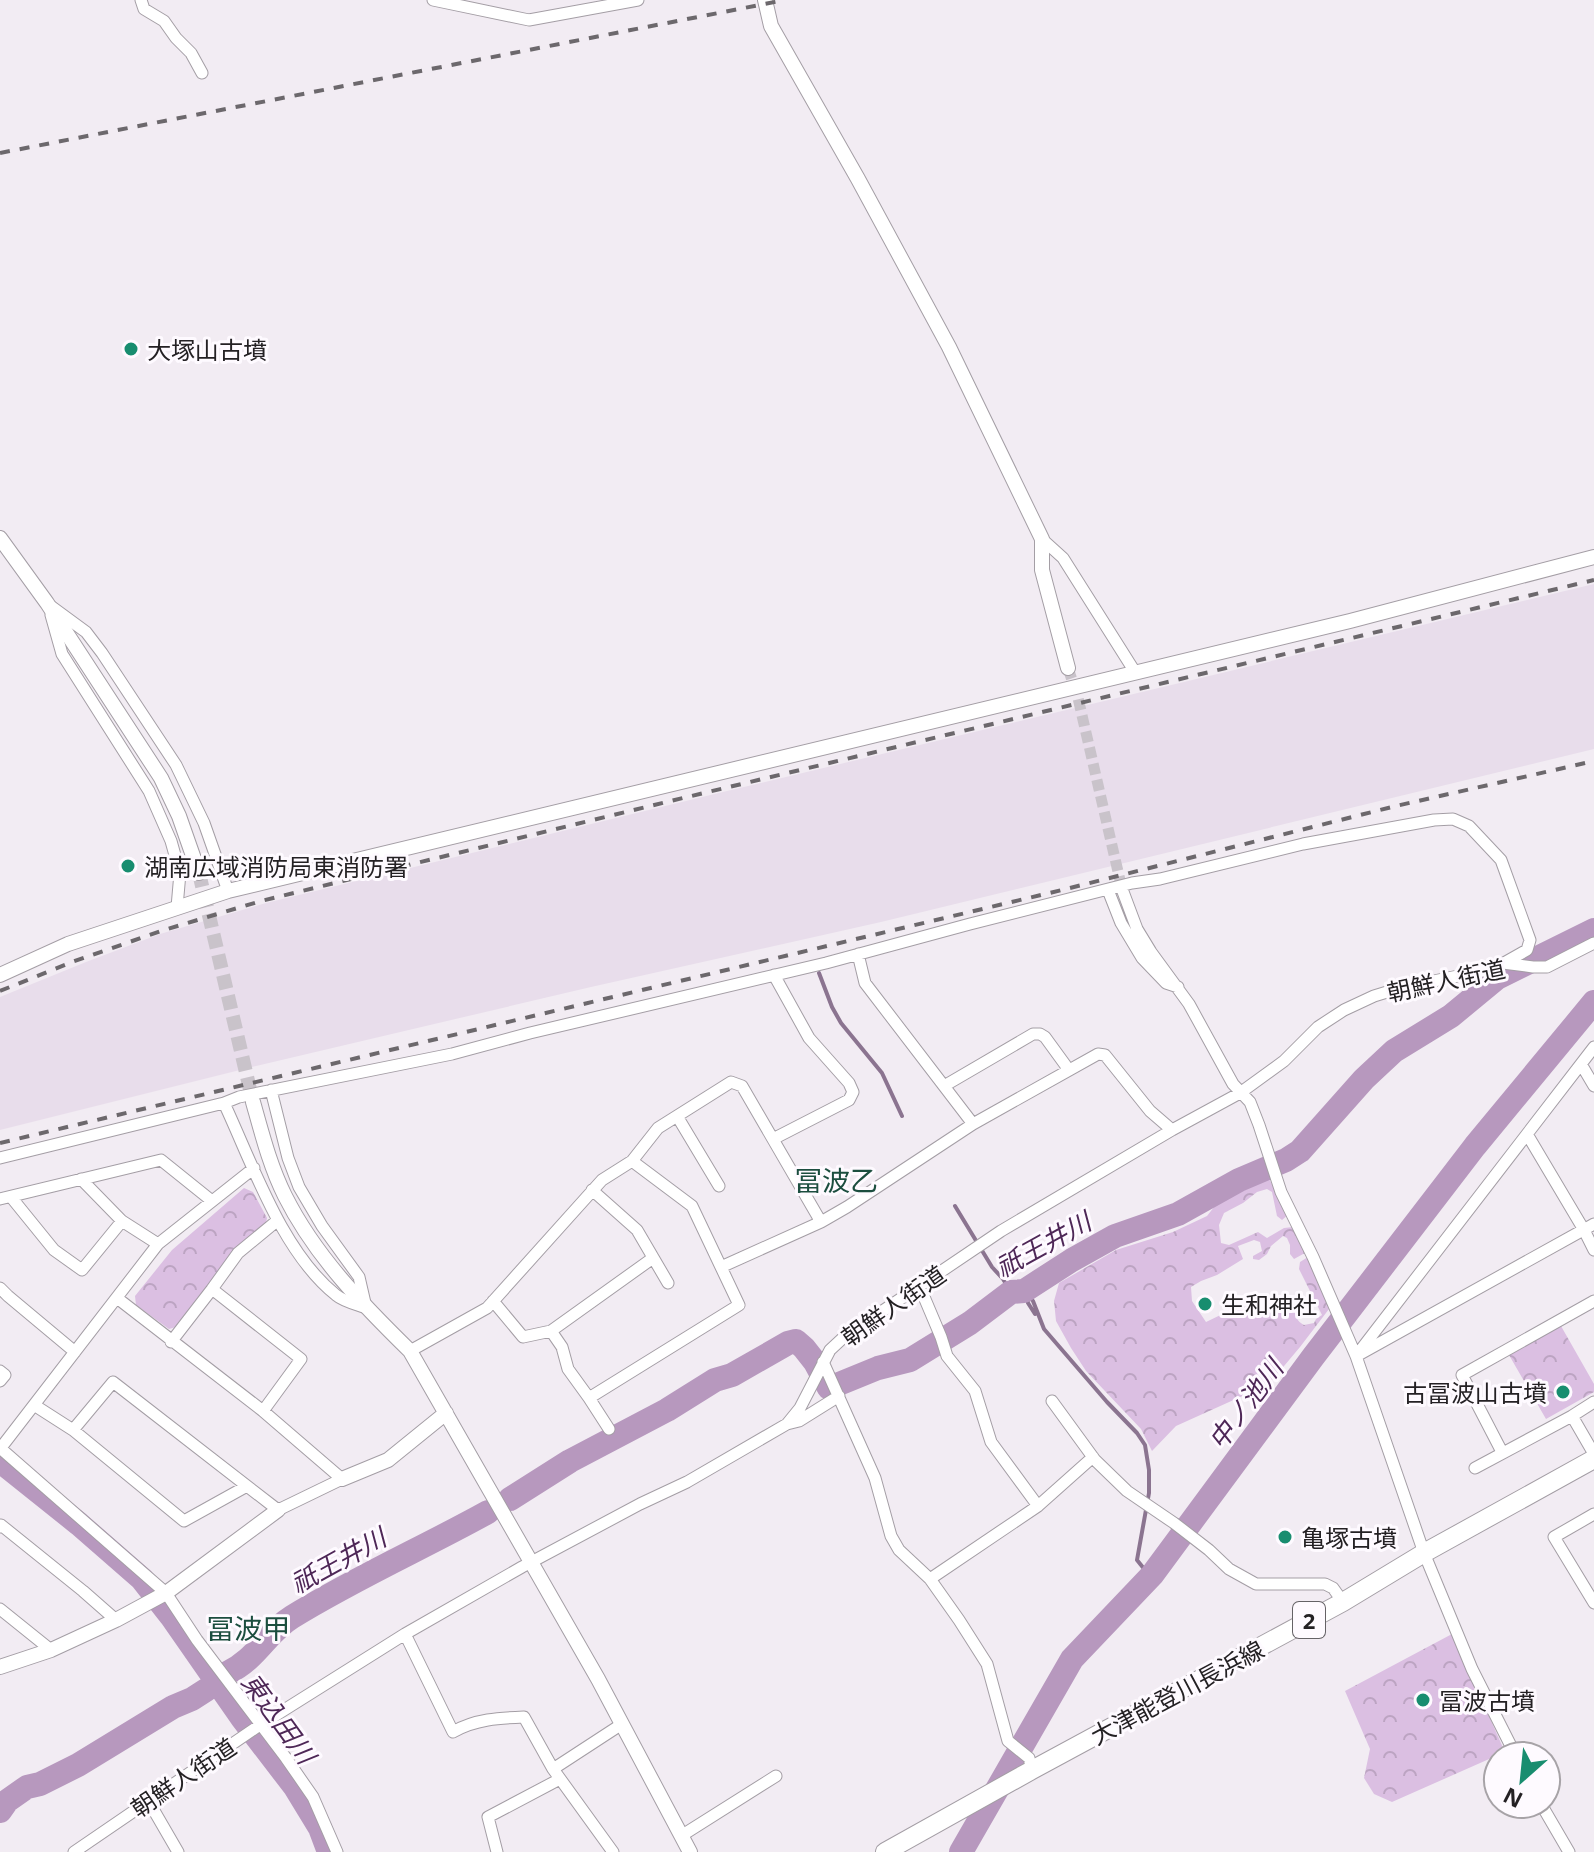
<svg xmlns="http://www.w3.org/2000/svg" width="1594" height="1852" font-family="'Open Sans','Noto Sans JP',sans-serif">
<defs>
<pattern id="forest-crowns" width="20" height="18" patternUnits="userSpaceOnUse" patternTransform="scale(2)"><rect width="20" height="18" fill="#dbbfe2"/><path d="M2 6a3 3 0 1 1 6 0M12 15a3 3 0 1 1 6 0" fill="none" stroke="#bca4c2"/></pattern>
</defs>
<rect width="100%" height="100%" fill="#f2ecf3"/>
<path fill="#e8ddeb" d="M 1594,584 L 1594,749 L 881,922 L 591,987 L 248,1068 L 0,1130 L 0,997 L 86,962 L 160,934 L 266,903 L 727,791 Z"/>
<path fill="url(#forest-crowns)" d="M 1269,1179 L 1289,1214 L 1282,1220 L 1277,1216 L 1272,1192 L 1267,1189 L 1257,1192 L 1243,1203 L 1224,1213 L 1219,1225 L 1221,1243 L 1229,1245 L 1258,1232 L 1267,1238 L 1284,1228 L 1293,1227 L 1305,1253 L 1294,1259 L 1290,1254 L 1290,1245 L 1287,1238 L 1283,1236 L 1271,1246 L 1267,1254 L 1259,1260 L 1253,1259 L 1253,1256 L 1262,1251 L 1260,1242 L 1254,1240 L 1238,1246 L 1243,1259 L 1217,1275 L 1201,1281 L 1191,1287 L 1192,1301 L 1206,1322 L 1235,1308 L 1252,1305 L 1260,1298 L 1267,1303 L 1271,1312 L 1278,1304 L 1287,1305 L 1295,1308 C 1295,1317 1297,1321 1304,1325 L 1314,1323 L 1316,1319 L 1322,1315 L 1299,1269 L 1300,1262 L 1308,1257 L 1329,1299 L 1329,1309 L 1300,1347 L 1269,1384 L 1176,1426 L 1152,1451 L 1141,1429 L 1086,1371 L 1071,1348 L 1056,1321 L 1054,1301 L 1059,1283 L 1116,1250 L 1173,1232 L 1207,1216 L 1218,1202 Z
M 244,1188 L 253,1192 L 267,1218 L 265,1228 L 176,1327 L 169,1329 L 136,1305 L 135,1296 L 172,1250 Z
M 1561,1326 L 1594,1384 L 1594,1392 L 1546,1419 L 1509,1355 Z
M 1452,1634 L 1505,1752 L 1392,1802 L 1374,1794 L 1364,1778 L 1370,1749 L 1345,1691 Z"/>
<g fill="none" stroke-linecap="round" stroke-linejoin="round">
<path stroke="#8b7490" stroke-width="4" d="M 819,973 L 832,1007 L 841,1023 L 882,1073 L 902,1116
M 955,1206 L 992,1267 L 1003,1279 L 1011,1292
M 1024,1291 L 1033,1301 L 1044,1329 L 1107,1402 L 1137,1433 L 1145,1445 L 1149,1470 L 1149,1493 L 1137,1560 L 1145,1570 L 1152,1575
M 1027,1297 L 1028,1303 L 1035,1314"/>
<path stroke="#b798be" stroke-width="24" d="M 0,1461 L 79,1524 L 142,1579 L 171,1616 L 242,1718 L 295,1787 L 320,1828 L 329,1852
M 510,1499 L 570,1461 L 667,1410 L 715,1380 L 732,1375 L 788,1343 L 796,1341 L 804,1348 L 815,1362 L 829,1388 L 878,1368 L 910,1360 L 970,1323 L 1011,1292 L 1024,1291 L 1072,1260 L 1115,1236 L 1178,1214 L 1239,1180 L 1286,1160 L 1300,1151 L 1364,1079 L 1394,1051 L 1451,1016 L 1497,978 L 1594,930
M 227,1673 C 257,1659 266,1633 292,1617 C 355,1578 423,1548 488,1512
M 0,1811 L 7,1801 L 27,1787 L 40,1784 L 78,1765 L 173,1707 L 192,1699 L 206,1690
M 961,1852 L 1072,1659 L 1152,1575 L 1313,1357 L 1475,1146 L 1594,1002"/>
<path stroke="#c9c3ca" stroke-width="11" stroke-dasharray="11 5.5" stroke-linecap="butt" d="M 1068,668 L 1078,698 L 1122,889"/>
<path stroke="#c9c3ca" stroke-width="14" stroke-dasharray="14 7" stroke-linecap="butt" d="M 199,873 L 253,1102"/>
<g stroke="#a49ea5" stroke-width="13">
<path id="minor" d="M 141,0 L 144,9 L 164,21 L 176,38 L 191,53 L 202,73
M 433,0 L 529,20 L 638,0
M 1042,539 L 1063,558 L 1135,672
M 52,607 L 86,632 L 102,653 L 176,765 L 204,823 L 228,891
M 51,615 L 62,654 L 149,791 L 171,841 L 180,873 L 177,907
M 1122,889 L 1137,929 L 1151,952 L 1189,1004 L 1233,1084 L 1250,1102 L 1259,1125 L 1281,1192 L 1313,1257 L 1356,1356 L 1424,1553 L 1472,1669 L 1516,1756
M 1108,890 L 1121,923 L 1142,958 L 1166,983 L 1178,987
M 858,954 L 865,983 L 973,1124
M 1581,1064 L 1594,1086
M 944,1086 L 1033,1034 L 1040,1034 L 1045,1037 L 1069,1070
M 271,1090 L 288,1158 L 299,1187 L 322,1226 L 359,1277 L 365,1303
M 224,1103 C 253,1165 282,1252 336,1295 C 343,1301 355,1304 364,1307
M 677,1116 L 719,1186
M 1527,1134 L 1584,1230 L 1594,1250
M 773,1139 L 849,1100 L 853,1092 L 849,1083 L 809,1038 L 774,975
M 0,1158 L 224,1103 L 239,1097 L 452,1054 L 530,1033 L 826,963 L 970,924 L 1132,883 L 1160,879 L 1303,844 L 1434,820 L 1453,819 L 1469,826 L 1501,860 L 1530,940 L 1527,950 L 1504,963
M 632,1161 L 658,1128 L 731,1082 L 742,1086 L 821,1222
M 81,1179 L 122,1221 L 158,1244
M 592,1190 L 637,1230 L 668,1283
M 11,1197 L 54,1250 L 82,1270 L 122,1221
M 0,1199 L 161,1160 L 212,1201
M 721,1267 L 821,1222 L 847,1207 L 973,1124 L 1098,1054 L 1105,1055 L 1150,1111 L 1172,1130
M 919,1285 L 941,1337 L 947,1356 L 975,1391 L 991,1442 L 1038,1506 L 1093,1457
M 0,1288 L 8,1296 L 75,1352
M 212,1289 L 238,1253 L 278,1220
M 493,1301 L 523,1337 L 551,1331 L 653,1258
M 171,1342 L 212,1289 L 301,1359 L 263,1411
M 410,1351 L 487,1308 L 602,1180 L 632,1161 L 692,1206 L 739,1305 L 589,1398 L 568,1369 L 562,1347 L 551,1331
M 1360,1354 L 1594,1224
M 1356,1356 L 1594,1047
M 823,1362 L 875,1478 L 891,1536 L 899,1550 L 930,1579 L 959,1620 L 987,1664 L 1008,1741 L 1029,1758 L 1032,1770
M 0,1371 L 5,1375 L 0,1381
M 589,1398 L 609,1429
M 1052,1401 L 1095,1460 L 1127,1491 L 1174,1523 L 1209,1550 L 1229,1569 L 1256,1584 L 1325,1584 L 1333,1588 L 1343,1602
M 34,1405 L 73,1430 L 184,1521 L 247,1486
M 1572,1416 L 1594,1454
M 787,1424 L 799,1421 L 839,1396
M 73,1430 L 113,1382 L 278,1510 L 342,1479 L 263,1411 L 117,1298
M 0,1448 L 166,1593 L 197,1640 L 286,1758 L 313,1797 L 337,1852
M 0,1449 L 158,1244 L 254,1168
M 1502,1452 L 1462,1375 L 1594,1301
M 1475,1468 L 1572,1416 L 1594,1402
M 1594,1514 L 1554,1537 L 1594,1603
M 0,1527 L 1,1525 L 83,1591 L 116,1620
M 930,1579 L 1038,1506
M 0,1609 L 51,1650
M 405,1634 L 453,1732 C 475,1719 500,1718 524,1717 L 553,1769 L 613,1852
M 553,1769 L 622,1724
M 149,1802 L 178,1852
M 1541,1804 L 1569,1852
M 681,1836 L 776,1776
M 74,1852 L 257,1727 L 405,1634 L 522,1567 L 640,1504 L 687,1482 L 787,1424 L 800,1408 L 830,1350 L 844,1337 L 1001,1231 L 1172,1130 L 1240,1093 L 1284,1061 L 1318,1027 L 1344,1010 L 1374,996 L 1400,988 L 1482,971 L 1503,963 L 1533,967 L 1547,967 L 1594,943
M 497,1852 L 488,1817 L 560,1779"/>
</g>
<g stroke="#a49ea5" stroke-width="16">
<path id="tertiary" d="M 765,0 L 771,26 L 858,179 L 949,347 L 1042,539 L 1042,570 L 1068,668
M 0,538 L 47,603 L 161,778 L 179,816 L 199,873
M 0,975 L 68,944 L 228,891 L 1350,621 L 1594,557
M 253,1102 C 262,1134 270,1166 285,1196 C 315,1256 363,1305 410,1351 L 598,1679 L 690,1852
M 342,1479 L 388,1460 L 446,1413
M 0,1667 L 51,1650 L 116,1620 L 166,1593 L 278,1510"/>
</g>
<g stroke="#a49ea5" stroke-width="20">
<path id="primary" d="M 885,1852 L 1032,1770 L 1343,1602 L 1424,1553 L 1594,1459"/>
</g>
<use href="#minor" stroke="#fff" stroke-width="11"/>
<use href="#tertiary" stroke="#fff" stroke-width="14"/>
<use href="#primary" stroke="#fff" stroke-width="18"/>
<path stroke="#6c686c" stroke-width="4" stroke-dasharray="10 10" stroke-linecap="butt" d="M 0,153 L 785,0
M 0,991 L 72,962 L 164,930 L 261,901 L 683,798 L 1594,580
M 0,1143 L 1062,890 L 1396,806 L 1594,761"/>
</g>
<g fill="#188d6f" stroke="#fefaff" stroke-width="3">
<circle cx="131" cy="349" r="8"/>
<circle cx="128" cy="866" r="8"/>
<circle cx="1205" cy="1304" r="8"/>
<circle cx="1563" cy="1392" r="8"/>
<circle cx="1285" cy="1537" r="8"/>
<circle cx="1423" cy="1700" r="8"/>
</g>
<g text-anchor="middle" dominant-baseline="central" stroke-width="6" stroke-linejoin="round" paint-order="stroke">
<rect fill="#fefaff" stroke="#656266" stroke-width="2" x="1293" y="1602" width="32" height="36" rx="6"/>
<g font-size="22" font-weight="bold" fill="#242124">
<text x="1309" y="1620">2</text>
</g>
<g font-size="24" fill="#242124" stroke="#fefaff" text-anchor="start">
<text x="147" y="349">大塚山古墳</text>
<text x="144" y="866">湖南広域消防局東消防署</text>
<text x="1221" y="1304">生和神社</text>
<text x="1547" y="1392" text-anchor="end">古冨波山古墳</text>
<text x="1301" y="1537">亀塚古墳</text>
<text x="1439" y="1700">冨波古墳</text>
</g>
<g font-size="24" fill="#242124" stroke="#fefaff">
<text transform="translate(1446 980) rotate(-12)">朝鮮人街道</text>
<text transform="translate(893 1305) rotate(-35)">朝鮮人街道</text>
<text transform="translate(1177 1692) rotate(-28)">大津能登川長浜線</text>
<text transform="translate(183 1777) rotate(-34)">朝鮮人街道</text>
</g>
<g font-size="26" font-style="italic" fill="#4e2757" stroke="#fefaff">
<text transform="translate(1043 1244) rotate(-29)">祇王井川</text>
<text transform="translate(1245 1404) rotate(-53)">中ノ池川</text>
<text transform="translate(338 1560) rotate(-29)">祇王井川</text>
<text transform="translate(279 1718) rotate(54)">東込田川</text>
</g>
<g font-size="28" fill="#1c4e3f" stroke="#fefaff">
<text x="836" y="1180">冨波乙</text>
<text x="248" y="1628">冨波甲</text>
</g>
</g>
<g transform="translate(1522 1780) rotate(207)"><circle r="38" fill="#fefaff" stroke="#a7a3a7" stroke-width="2"/>
<path d="M0-6L14 30L0 20L-14 30Z" fill="#188d6f"/>
<text y="-12" font-size="22" font-weight="bold" text-anchor="middle" fill="#242124">N</text>
</g>
</svg>
